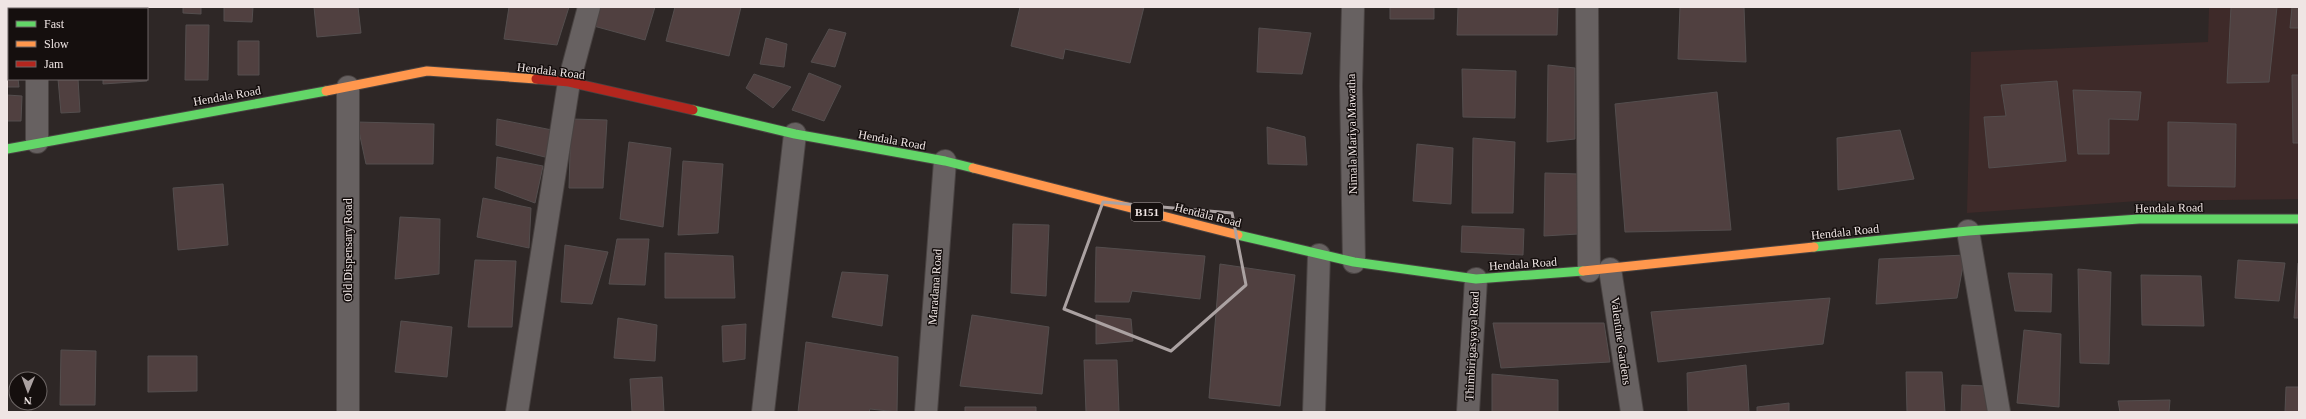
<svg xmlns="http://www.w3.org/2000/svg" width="2306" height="419" font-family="Georgia,serif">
<rect width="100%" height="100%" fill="#2e2726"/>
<path fill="#3e2a29" d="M 2209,7 L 2299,7 L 2299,199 L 2138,201 L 1967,213 L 1971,52 L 2208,42 Z"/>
<path fill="#504040" stroke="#544e4e" d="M 56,7 L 85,7 L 86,9 L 56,9 Z
M 183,7 L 201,7 L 201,14 L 183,13 Z
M 224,7 L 253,7 L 252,22 L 224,21 Z
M 314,7 L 358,7 L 361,33 L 317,37 Z
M 509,7 L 569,7 L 557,45 L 504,39 Z
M 595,7 L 655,7 L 645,40 L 590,25 Z
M 675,7 L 741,7 L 729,56 L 666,41 Z
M 1020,7 L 1144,7 L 1130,63 L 1065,49 L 1063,59 L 1011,46 Z
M 1390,7 L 1434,7 L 1434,19 L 1390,19 Z
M 1458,7 L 1558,7 L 1557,35 L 1457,35 Z
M 1680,7 L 1744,7 L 1746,62 L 1678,59 Z
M 2231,7 L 2277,7 L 2269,82 L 2227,83 Z
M 2292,7 L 2299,7 L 2299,28 L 2290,28 Z
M 7,9 L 9,9 L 9,54 L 7,54 Z
M 186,25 L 209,25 L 208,80 L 185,80 Z
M 1259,28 L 1311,33 L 1302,74 L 1257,72 Z
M 829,29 L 846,33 L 835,67 L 811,62 Z
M 766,38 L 787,44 L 784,67 L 760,64 Z
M 238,41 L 259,41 L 259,75 L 238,75 Z
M 9,64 L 9,79 L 18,79 L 19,87 L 7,87 L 7,65 Z
M 1548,65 L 1575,68 L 1575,139 L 1547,142 Z
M 1462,69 L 1516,71 L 1515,118 L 1463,117 Z
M 809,73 L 841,86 L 824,121 L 792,110 Z
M 754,74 L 791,87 L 773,108 L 746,88 Z
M 2292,75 L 2299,75 L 2299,143 L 2293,143 Z
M 58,79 L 78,79 L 80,112 L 61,113 Z
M 103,79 L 146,79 L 147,81 L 103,84 Z
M 2057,81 L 2066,161 L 1989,168 L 1984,117 L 2006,116 L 2001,85 Z
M 2073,90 L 2141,92 L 2138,120 L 2109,119 L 2109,154 L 2078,154 Z
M 1717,92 L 1731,230 L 1625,232 L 1615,104 Z
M 7,95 L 22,96 L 21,121 L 7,121 Z
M 497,119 L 552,130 L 549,158 L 496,145 Z
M 571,119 L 607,120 L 603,188 L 569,188 Z
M 357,122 L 434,124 L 433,164 L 366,164 Z
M 2168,122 L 2236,124 L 2235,187 L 2168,186 Z
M 1267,127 L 1305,137 L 1307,165 L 1268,164 Z
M 1900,130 L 1914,179 L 1838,190 L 1837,138 Z
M 1473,138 L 1515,142 L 1513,213 L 1472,213 Z
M 629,142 L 671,148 L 663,227 L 620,219 Z
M 1417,144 L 1453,148 L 1451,204 L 1413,201 Z
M 497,157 L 543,166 L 535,203 L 495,188 Z
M 683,161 L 723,164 L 718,233 L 678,235 Z
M 1545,173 L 1579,174 L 1578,234 L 1544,236 Z
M 223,184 L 228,245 L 178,250 L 173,188 Z
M 483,198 L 531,208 L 529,248 L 477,237 Z
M 400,217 L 440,219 L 439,274 L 395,279 Z
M 1013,224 L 1049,225 L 1046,296 L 1011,293 Z
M 1462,226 L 1524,229 L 1523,255 L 1461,252 Z
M 617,239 L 649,239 L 645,285 L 609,284 Z
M 565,245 L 608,252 L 592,304 L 561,302 Z
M 1096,247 L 1205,256 L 1200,299 L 1132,291 L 1129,302 L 1095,302 Z
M 665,253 L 733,256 L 735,298 L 665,298 Z
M 1965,255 L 1957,298 L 1876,304 L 1879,259 Z
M 475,260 L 516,261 L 512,327 L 468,327 Z
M 2238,260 L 2285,263 L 2279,301 L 2235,298 Z
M 2298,263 L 2299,263 L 2299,318 L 2294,318 Z
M 1220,264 L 1295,275 L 1280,406 L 1209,398 Z
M 2078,269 L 2111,272 L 2109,364 L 2080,363 Z
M 842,272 L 888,275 L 882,326 L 832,317 Z
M 2008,273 L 2052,274 L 2051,312 L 2015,311 Z
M 2141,275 L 2201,276 L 2204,326 L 2142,325 Z
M 1830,298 L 1823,344 L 1658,362 L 1651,312 Z
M 972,315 L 1049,327 L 1042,394 L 960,386 Z
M 1096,315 L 1131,319 L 1133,341 L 1096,344 Z
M 618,318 L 657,325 L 655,361 L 614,358 Z
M 401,321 L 452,327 L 447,377 L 395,372 Z
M 1493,323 L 1604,323 L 1610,362 L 1501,368 Z
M 746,324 L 745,359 L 723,362 L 722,326 Z
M 2024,330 L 2061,334 L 2059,407 L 2017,403 Z
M 806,342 L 898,357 L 897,412 L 870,409 L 869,412 L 798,412 Z
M 61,350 L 96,351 L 95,405 L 60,405 Z
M 148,356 L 197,356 L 197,391 L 148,392 Z
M 1084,360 L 1117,360 L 1119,412 L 1086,412 Z
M 1746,365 L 1749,412 L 1688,412 L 1687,373 Z
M 1906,372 L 1942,372 L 1945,412 L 1907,412 Z
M 1492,374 L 1558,380 L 1558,412 L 1492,412 Z
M 662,377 L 664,412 L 632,412 L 630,379 Z
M 1962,385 L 1987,386 L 1990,412 L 1961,412 Z
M 2286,387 L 2299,387 L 2299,412 L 2285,412 Z
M 2170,400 L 2169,412 L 2120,412 L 2118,401 Z
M 1789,403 L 1789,412 L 1757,412 L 1757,407 Z
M 965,407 L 1036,407 L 1036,412 L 965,412 Z"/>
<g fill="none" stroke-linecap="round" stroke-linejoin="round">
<g stroke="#494342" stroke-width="24">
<path id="street" d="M 1353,7 L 1351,86 L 1354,262
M 1587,7 L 1589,271
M 38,9 L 38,7
M 37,142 L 37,79
M 1968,231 L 1999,412
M 1610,269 L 1632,412
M 348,412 L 348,87
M 517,412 L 569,82 L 589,7
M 763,412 L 795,134
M 926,412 L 945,161
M 1314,412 L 1319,255
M 1468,412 L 1476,279"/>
</g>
<g stroke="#494342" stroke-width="11">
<path id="fast" d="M 693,110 L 795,134 L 945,161 L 973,168
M 7,149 L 326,91
M 1238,235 L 1354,262 L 1476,279 L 1583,271
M 1814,247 L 1968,231 L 2139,219 L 2299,219"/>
</g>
<g stroke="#494342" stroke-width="11">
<path id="slow" d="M 326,91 L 427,71 L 536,79
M 973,168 L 1238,235
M 1583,271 L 1814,247"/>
</g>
<g stroke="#494342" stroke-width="11">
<path id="jam" d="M 536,79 L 569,82 L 693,110"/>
</g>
<use href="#street" stroke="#676161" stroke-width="22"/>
<use href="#fast" stroke="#63d668" stroke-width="9"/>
<use href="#slow" stroke="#ff974d" stroke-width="9"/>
<use href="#jam" stroke="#b3261e" stroke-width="9"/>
</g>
<path fill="none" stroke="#aba2a2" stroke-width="3" stroke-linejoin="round" d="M 1103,202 L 1232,213 L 1246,285 L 1171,351 L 1064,309 Z"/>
<g text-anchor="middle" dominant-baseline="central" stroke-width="3" stroke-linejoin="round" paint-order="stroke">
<rect fill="#150f0e" stroke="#aea5a4" stroke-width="1" x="1131" y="203" width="32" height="18" rx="3"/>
<g font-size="11" font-weight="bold" fill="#efe5e4">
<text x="1147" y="212">B151</text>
</g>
<g font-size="12" fill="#efe5e4" stroke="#150f0e">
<text transform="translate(551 71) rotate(7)">Hendala Road</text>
<text transform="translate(227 96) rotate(-10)">Hendala Road</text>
<text transform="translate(1352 134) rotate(-91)">Nimala Mariya Mawatha</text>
<text transform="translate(892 140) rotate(10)">Hendala Road</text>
<text transform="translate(2169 208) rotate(-1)">Hendala Road</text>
<text transform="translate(1208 215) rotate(14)">Hendala Road</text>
<text transform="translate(1845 232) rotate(-6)">Hendala Road</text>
<text transform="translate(348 250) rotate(-90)">Old Dispensary Road</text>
<text transform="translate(1523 264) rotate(-4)">Hendala Road</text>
<text transform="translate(935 287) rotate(-86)">Maradana Road</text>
<text transform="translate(1621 341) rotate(82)">Valentine Gardens</text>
<text transform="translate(1472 346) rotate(-87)">Thimbirigasyaya Road</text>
</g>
</g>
<rect width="2306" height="419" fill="none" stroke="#efe5e4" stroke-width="16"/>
<rect x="8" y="8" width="140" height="72" fill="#150f0e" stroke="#6c6564"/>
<rect x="16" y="21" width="20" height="6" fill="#63d668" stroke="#6c6564"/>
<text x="44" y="28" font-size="12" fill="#efe5e4">Fast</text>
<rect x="16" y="41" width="20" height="6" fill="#ff974d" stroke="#6c6564"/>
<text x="44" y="48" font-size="12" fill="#efe5e4">Slow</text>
<rect x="16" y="61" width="20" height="6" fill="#b3261e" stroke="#6c6564"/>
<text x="44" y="68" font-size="12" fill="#efe5e4">Jam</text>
<g transform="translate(28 391) rotate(181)"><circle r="19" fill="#150f0e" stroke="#6c6564"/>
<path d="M0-3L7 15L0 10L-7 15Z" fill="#aba2a2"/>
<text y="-6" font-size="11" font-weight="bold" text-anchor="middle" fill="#efe5e4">N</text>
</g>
</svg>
